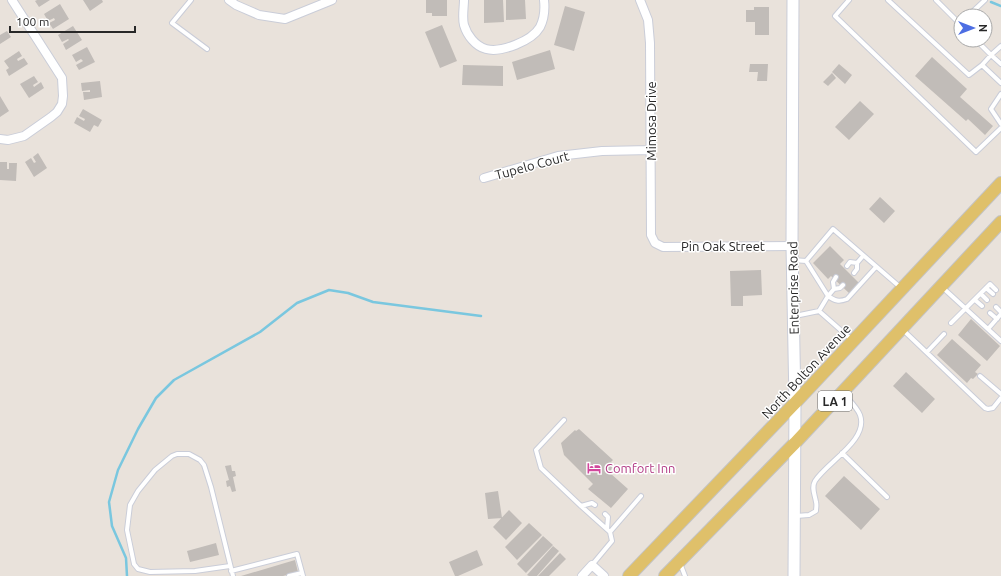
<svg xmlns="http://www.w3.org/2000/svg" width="1001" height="576" font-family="Ubuntu,sans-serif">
<rect width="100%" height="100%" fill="#e9e2db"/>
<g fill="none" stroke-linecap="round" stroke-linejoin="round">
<path stroke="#7ac7df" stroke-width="2.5" d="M 991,2 L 1001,6
M 127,576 L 126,558 L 112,526 L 109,502 L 118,470 L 138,429 L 156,398 L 174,380 L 260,332 L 297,303 L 329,290 L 348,293 L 373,302 L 481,316"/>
</g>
<path fill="#c1bcb8" d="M 37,0 L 50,0 L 39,7 L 35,1 Z
M 83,0 L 102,0 L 103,2 L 90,11 Z
M 426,0 L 447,0 L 447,16 L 432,16 L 432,13 L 426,13 Z
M 484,0 L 503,0 L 504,22 L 484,23 Z
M 506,0 L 525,0 L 526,19 L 506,20 Z
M 60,4 L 69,19 L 53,29 L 49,23 L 55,20 L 54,18 L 48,21 L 44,14 Z
M 565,6 L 585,12 L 574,51 L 554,45 Z
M 754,7 L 769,7 L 769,35 L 755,35 L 755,22 L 746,22 L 746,10 L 754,10 Z
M 442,25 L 457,61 L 440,68 L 425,32 Z
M 73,26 L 82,40 L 66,50 L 63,44 L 69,40 L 68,39 L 62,42 L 58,35 Z
M 7,31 L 11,37 L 0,44 L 0,35 Z
M 87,47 L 95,62 L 79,70 L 76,65 L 83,61 L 81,59 L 76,62 L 72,55 Z
M 550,50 L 555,69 L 517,80 L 512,62 Z
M 19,51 L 22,56 L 17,59 L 18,61 L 24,58 L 28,64 L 9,76 L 6,70 L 9,68 L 4,61 Z
M 932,57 L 967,89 L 960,97 L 993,126 L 985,135 L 968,119 L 966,121 L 915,76 Z
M 750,64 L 768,64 L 767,81 L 757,81 L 758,72 L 749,72 Z
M 839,64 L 852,75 L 845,84 L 832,72 Z
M 463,65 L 503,66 L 503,86 L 462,85 Z
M 832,73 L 836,78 L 828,86 L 823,82 Z
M 34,76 L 38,82 L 33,85 L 34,87 L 41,82 L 44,88 L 29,98 L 20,84 Z
M 100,81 L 102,97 L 84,100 L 83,92 L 90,92 L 90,90 L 82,91 L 81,83 Z
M 0,96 L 9,111 L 0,117 Z
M 860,101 L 874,114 L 849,140 L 835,127 Z
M 83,109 L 102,120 L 98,127 L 94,125 L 90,132 L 74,123 L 77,117 L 84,121 L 85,119 L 79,116 Z
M 38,153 L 47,168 L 34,177 L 25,162 L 31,158 L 34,163 L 36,162 L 33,157 Z
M 0,162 L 7,162 L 7,169 L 9,169 L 9,163 L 17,163 L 16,181 L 0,180 Z
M 880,197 L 895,211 L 884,223 L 869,209 Z
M 830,246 L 844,260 L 840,264 L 860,284 L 850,294 L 831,276 L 828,279 L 813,263 Z
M 761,270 L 762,295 L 743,296 L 743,306 L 731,306 L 730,271 Z
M 971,319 L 1000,346 L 987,361 L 958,335 Z
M 952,339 L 981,365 L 975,372 L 978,374 L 973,379 L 971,378 L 967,383 L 937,355 Z
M 906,372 L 935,399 L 922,413 L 893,386 Z
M 579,429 L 613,460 L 611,462 L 613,464 L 610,473 L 628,489 L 611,508 L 588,489 L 593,484 L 564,455 L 561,443 L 575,430 L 576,431 Z
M 231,465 L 232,471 L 235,471 L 236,476 L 233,477 L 236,491 L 232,492 L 230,486 L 227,487 L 226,481 L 229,480 L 225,466 Z
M 844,476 L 880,509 L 861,530 L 825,496 Z
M 498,491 L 502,518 L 488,519 L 485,493 Z
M 509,510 L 522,523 L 506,540 L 493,527 Z
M 529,523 L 542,535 L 517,560 L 505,547 Z
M 543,536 L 553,545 L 526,573 L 517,564 Z
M 216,543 L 219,555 L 190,562 L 187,551 Z
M 553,546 L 559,551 L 537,576 L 529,576 L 527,575 Z
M 477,550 L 483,565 L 458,576 L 455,576 L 449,562 Z
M 560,553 L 566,559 L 549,576 L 538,576 Z
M 295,560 L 298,572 L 283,576 L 241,576 Z"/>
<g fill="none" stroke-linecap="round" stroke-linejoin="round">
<g stroke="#cacdd8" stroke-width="6">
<path id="lane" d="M 191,0 L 172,23 L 207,49
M 849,0 L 835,16 L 976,152 L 1001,128
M 888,0 L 969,75 L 982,65 L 1001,83
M 936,0 L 961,25
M 968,16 L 985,0
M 976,40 L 991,55 L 1001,46
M 982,65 L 991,55 L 1001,64
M 1001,94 L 991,109 L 1001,124
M 793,260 L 806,261 L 833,229 L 900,287
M 847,266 L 850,262 L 857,263 L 863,256
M 854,273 L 857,269 L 857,263
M 836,277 L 833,282 L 834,289 L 828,296 C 835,301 839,302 847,299 L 876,267
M 942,287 L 1001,341
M 986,288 L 993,294
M 834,289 L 840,288 L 843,285
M 981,294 L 987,300
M 975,300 L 982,306
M 996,307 L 1001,312
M 819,311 L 852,340
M 990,313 L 997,319
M 795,316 L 819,311 L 828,296 L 806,261
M 951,323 L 990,284 L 996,290
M 902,329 L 985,408 L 988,409 L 993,408 L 1001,398
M 988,329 L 1001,314
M 927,352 L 944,334
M 980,376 L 1001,394
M 564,420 L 536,450 L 541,468 L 581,506 L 610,532
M 842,453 L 887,497
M 581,506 L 592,503 L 595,505
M 605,514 L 608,517 L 607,529
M 796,516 L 809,515 L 816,511 C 816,508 817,505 816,502 C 815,495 811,488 815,481 C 827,462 869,440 860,415 C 857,407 848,399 843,393
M 680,563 L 685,576
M 592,565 L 612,541 L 610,532 L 641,496
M 230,566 L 195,571 L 150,572 L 138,569 L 134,564 L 127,530 L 130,505 L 138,491 L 155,470 L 172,456 L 177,454 L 189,454 L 200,460 L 204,465 L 211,487 L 233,576
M 231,571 L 297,554 L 303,576
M 289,576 L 302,573"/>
</g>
<g stroke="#cacdd8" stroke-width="10">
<path id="street" d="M 229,0 L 236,5 L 259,15 L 285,19 L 332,0
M 464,0 C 464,7 462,17 464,25 C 467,35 475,46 486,49 C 501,53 532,41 540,27 C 544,19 545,9 544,0
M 640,0 L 648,20 L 650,43 L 651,235 L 655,243 L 663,247 L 792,246
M 0,139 L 8,140 L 24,136 L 51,117 L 57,112 L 62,104 L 63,96 L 62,78 L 12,0
M 484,178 L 558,156 L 602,151 L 651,150
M 582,576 L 592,565 L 604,576"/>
</g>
<g stroke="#cacdd8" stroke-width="13">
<path id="secondary" d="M 793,0 L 792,246 L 795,403 L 794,576"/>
</g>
<g stroke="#c3c3c3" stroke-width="14">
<path id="primary" d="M 629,576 L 795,403 L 1001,183
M 665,576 L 795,443 L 1001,222"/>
</g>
<use href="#lane" stroke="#fff" stroke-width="4"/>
<use href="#street" stroke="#fff" stroke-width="8"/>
<use href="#secondary" stroke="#fff" stroke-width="11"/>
<use href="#primary" stroke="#dfc06a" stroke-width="12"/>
</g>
<defs>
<g id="hotel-bare" transform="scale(1.08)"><path d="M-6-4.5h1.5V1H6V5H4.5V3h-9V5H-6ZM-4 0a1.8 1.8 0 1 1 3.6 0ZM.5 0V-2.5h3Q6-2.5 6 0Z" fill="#d1479c" stroke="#fff" stroke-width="2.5" paint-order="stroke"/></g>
</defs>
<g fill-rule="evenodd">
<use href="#hotel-bare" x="594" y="468"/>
</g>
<g text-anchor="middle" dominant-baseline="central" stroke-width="3" stroke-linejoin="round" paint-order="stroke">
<rect fill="#fff" stroke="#686868" stroke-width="1" x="818" y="391" width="34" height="20" rx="3"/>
<g font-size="12" font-weight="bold" fill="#282828">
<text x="835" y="401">LA 1</text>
</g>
<g font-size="13" fill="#282828" stroke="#fff">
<text transform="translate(651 121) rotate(-90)">Mimosa Drive</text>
<text transform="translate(532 165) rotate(-15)">Tupelo Court</text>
<text x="723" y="246">Pin Oak Street</text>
<text transform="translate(793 288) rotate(-91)">Enterprise Road</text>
<text transform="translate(806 371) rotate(-47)">North Bolton Avenue</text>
</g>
<g font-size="13" fill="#b23c85" stroke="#fff" text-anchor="start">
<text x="605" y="468">Comfort Inn</text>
</g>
</g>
<g transform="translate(973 28) rotate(90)"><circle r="19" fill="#ffffff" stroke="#a9a9a9"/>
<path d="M0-3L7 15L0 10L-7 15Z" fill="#4d6ee3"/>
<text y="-6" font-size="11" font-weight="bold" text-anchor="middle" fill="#282828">N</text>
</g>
<path d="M10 26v6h125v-6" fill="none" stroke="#282828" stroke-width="2"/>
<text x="16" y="26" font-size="12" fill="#282828" stroke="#ffffff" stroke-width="3" paint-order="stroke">100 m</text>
</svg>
